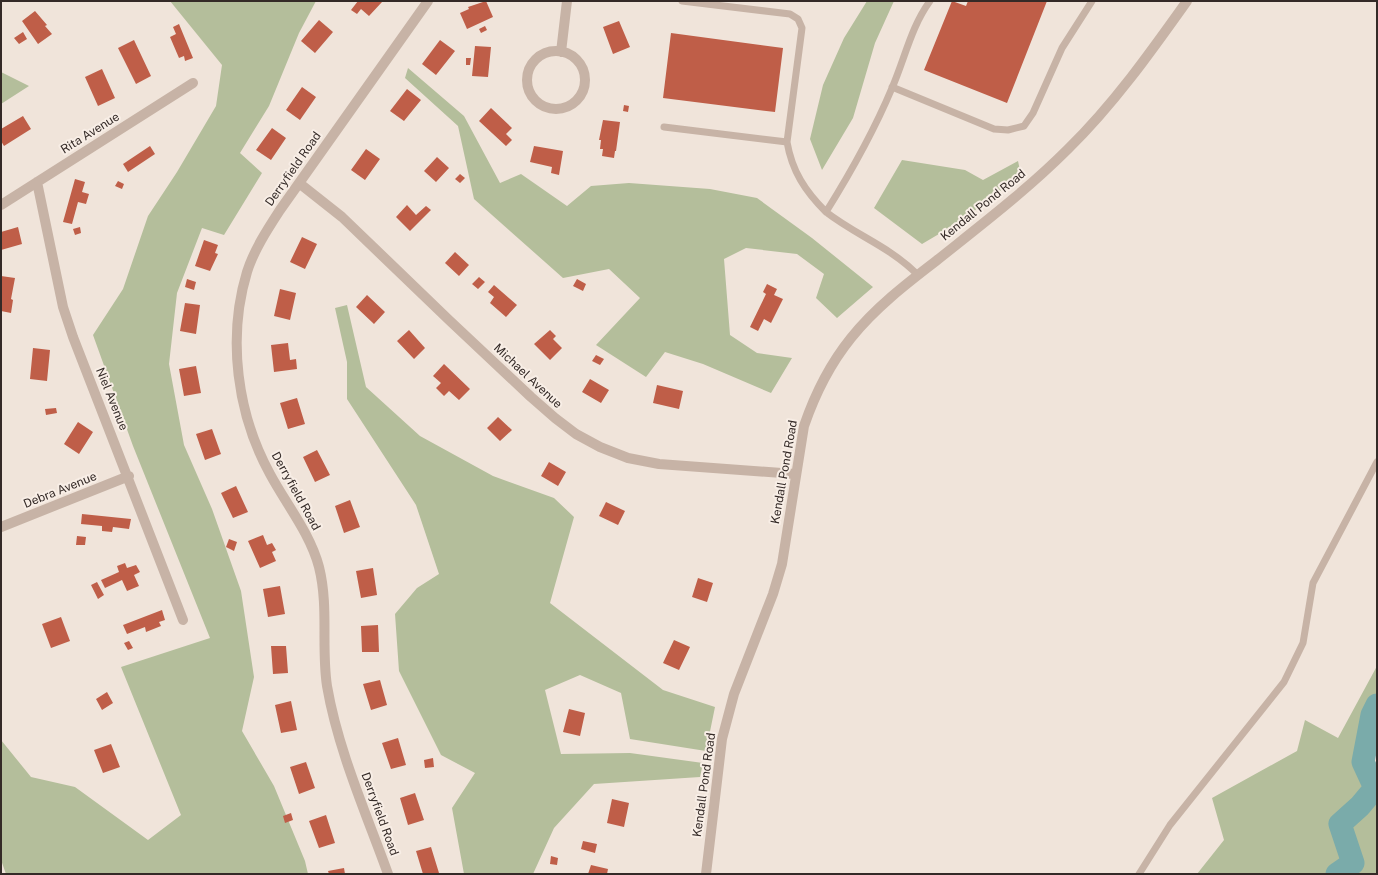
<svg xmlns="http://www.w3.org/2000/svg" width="1378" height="875" font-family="'Public Sans',sans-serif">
<rect width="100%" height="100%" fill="#f0e4da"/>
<path fill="#b4be9b" d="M 170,1 L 316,1 L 299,33 L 269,106 L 240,153 L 262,173 L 224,235 L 202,228 L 177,293 L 169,364 L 184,445 L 212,509 L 241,591 L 254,677 L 242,731 L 274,786 L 305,861 L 308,874 L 6,874 L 1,860 L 1,740 L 31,777 L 75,787 L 148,840 L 181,815 L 121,667 L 210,638 L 133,446 L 93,335 L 123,289 L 148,216 L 177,172 L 216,106 L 222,65 Z
M 867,1 L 894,1 L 875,43 L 853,118 L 822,170 L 810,139 L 823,85 L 844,38 Z
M 408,68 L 464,116 L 500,183 L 521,174 L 567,206 L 591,186 L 629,183 L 710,189 L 757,198 L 812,238 L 873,287 L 837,318 L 816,298 L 824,274 L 797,254 L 746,248 L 724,259 L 730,335 L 757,353 L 792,358 L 771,393 L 703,364 L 665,352 L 646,377 L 596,345 L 640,298 L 609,269 L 563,278 L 474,199 L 458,126 L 405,78 Z
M 1,72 L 29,86 L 1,104 Z
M 902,160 L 965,170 L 983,180 L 1018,161 L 1021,175 L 961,221 L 922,244 L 874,208 Z
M 347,305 L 366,387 L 420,436 L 493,476 L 554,498 L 574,517 L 550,603 L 663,690 L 715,707 L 706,751 L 630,739 L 621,693 L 580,675 L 545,690 L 561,754 L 630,753 L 703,763 L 700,777 L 594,784 L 554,828 L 533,874 L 464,874 L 452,808 L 475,773 L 441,755 L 399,671 L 395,614 L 417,588 L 439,574 L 416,505 L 347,399 L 347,362 L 335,308 Z
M 1377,666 L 1377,709 L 1371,749 L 1362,789 L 1377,779 L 1377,874 L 1197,874 L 1224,840 L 1212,798 L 1297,751 L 1305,720 L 1338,738 Z"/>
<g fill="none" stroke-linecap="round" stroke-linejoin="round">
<path stroke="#7aabaa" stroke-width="23" d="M 1337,874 L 1353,863 L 1340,824 L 1360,806 L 1375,788 L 1363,762 L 1372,715 L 1377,705"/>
</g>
<path fill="#bf5e48" d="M 358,1 L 381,1 L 382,2 L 369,16 L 361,9 L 357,14 L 351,10 Z
M 486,1 L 493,17 L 467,29 L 460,13 L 469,9 L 468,7 Z
M 952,1 L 966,6 L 968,1 L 1047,1 L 1007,103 L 924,70 Z
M 35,11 L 47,25 L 45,26 L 52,34 L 38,44 L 22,21 Z
M 319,20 L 333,32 L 315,53 L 301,41 Z
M 619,21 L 630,47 L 613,54 L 603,27 Z
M 179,24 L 193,58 L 185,61 L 184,56 L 179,58 L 170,37 L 176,34 L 173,27 Z
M 485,26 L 487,30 L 481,33 L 479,29 Z
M 23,32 L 27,39 L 19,44 L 14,38 Z
M 671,33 L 783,48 L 775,112 L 663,98 Z
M 134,40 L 151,76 L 136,84 L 118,48 Z
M 440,40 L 455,51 L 436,75 L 422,64 Z
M 475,46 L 491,47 L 488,77 L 472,76 Z
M 466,58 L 471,58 L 470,65 L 466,65 Z
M 102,69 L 115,98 L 98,106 L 85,77 Z
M 302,87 L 316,97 L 300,120 L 286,110 Z
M 407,89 L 421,100 L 404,121 L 390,111 Z
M 624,105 L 629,106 L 628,112 L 623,111 Z
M 491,108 L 512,128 L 506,134 L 512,140 L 506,146 L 479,121 Z
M 23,116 L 31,129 L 4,146 L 1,141 L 1,129 Z
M 603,120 L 620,122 L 616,151 L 615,151 L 614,158 L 602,156 L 603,149 L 600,149 L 601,140 L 599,140 Z
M 272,128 L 286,138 L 271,160 L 256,150 Z
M 150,146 L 155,154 L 128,172 L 123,164 Z
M 534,146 L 563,151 L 559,175 L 551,173 L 552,167 L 530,162 Z
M 366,149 L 380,159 L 365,180 L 351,170 Z
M 437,157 L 449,168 L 436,182 L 424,171 Z
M 460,174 L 465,178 L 460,183 L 455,179 Z
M 75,179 L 85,182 L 82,192 L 89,194 L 86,204 L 78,202 L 72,224 L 63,222 Z
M 118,181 L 124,184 L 122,189 L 115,186 Z
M 407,205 L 416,215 L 426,206 L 431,210 L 410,231 L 396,217 Z
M 18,227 L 22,244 L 1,250 L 1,232 Z
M 80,227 L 81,233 L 75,235 L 73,229 Z
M 302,237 L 317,244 L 305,269 L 290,262 Z
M 204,240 L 218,245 L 215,253 L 218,254 L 210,271 L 195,266 Z
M 455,252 L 469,265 L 459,276 L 445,263 Z
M 1,276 L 15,278 L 11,299 L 13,300 L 11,313 L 1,311 Z
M 479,277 L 485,282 L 478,289 L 472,284 Z
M 187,279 L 196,282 L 194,290 L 185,287 Z
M 577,279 L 586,284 L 583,291 L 573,286 Z
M 767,284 L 777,289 L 774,295 L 783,299 L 771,323 L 764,319 L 758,331 L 750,327 L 766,294 L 763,292 Z
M 494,285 L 517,305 L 506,317 L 490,303 L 494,297 L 488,292 Z
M 280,289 L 296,293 L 290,320 L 274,316 Z
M 367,295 L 385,312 L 374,324 L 356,307 Z
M 185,303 L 200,305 L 196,334 L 180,331 Z
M 409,330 L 425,348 L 414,359 L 397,341 Z
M 550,330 L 556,336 L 553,339 L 562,348 L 550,360 L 534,344 Z
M 288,343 L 290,360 L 296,359 L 297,369 L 274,372 L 271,345 Z
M 33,348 L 50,350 L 47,381 L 30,379 Z
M 596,355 L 604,359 L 600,365 L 592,361 Z
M 444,364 L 470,389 L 459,400 L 449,391 L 444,396 L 436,388 L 441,383 L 433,376 Z
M 196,366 L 201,393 L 184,396 L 179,369 Z
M 590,379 L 609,390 L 601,403 L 582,392 Z
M 657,385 L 683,391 L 679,409 L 653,403 Z
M 297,398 L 305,424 L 288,429 L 280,403 Z
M 56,408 L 57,413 L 46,415 L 45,409 Z
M 498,417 L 512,430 L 500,441 L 487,428 Z
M 78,422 L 93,432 L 79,454 L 64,444 Z
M 212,429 L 221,454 L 205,460 L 196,434 Z
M 317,450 L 330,475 L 315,482 L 303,457 Z
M 549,462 L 566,472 L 558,486 L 541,476 Z
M 236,486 L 248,512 L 233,518 L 221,493 Z
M 350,500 L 360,527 L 344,533 L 335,506 Z
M 606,502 L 625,511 L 618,525 L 599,516 Z
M 82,514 L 131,519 L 129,529 L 113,527 L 112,532 L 102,531 L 102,526 L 81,524 Z
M 263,535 L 267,545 L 272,543 L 276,550 L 272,552 L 276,561 L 260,568 L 248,541 Z
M 77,536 L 86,537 L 85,545 L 76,545 Z
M 229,539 L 237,542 L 234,551 L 226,547 Z
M 125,563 L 127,568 L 136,565 L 140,572 L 134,575 L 139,586 L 127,591 L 122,580 L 105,588 L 101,580 L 119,572 L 117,566 Z
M 373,568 L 377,595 L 361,598 L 356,571 Z
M 698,578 L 713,583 L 707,602 L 692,597 Z
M 97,582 L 104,595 L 98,599 L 91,585 Z
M 280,586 L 285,614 L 268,617 L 263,589 Z
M 162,610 L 165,620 L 159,622 L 161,626 L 146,632 L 145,627 L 127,634 L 123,625 Z
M 61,617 L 70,641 L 51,648 L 42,624 Z
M 378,625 L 379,652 L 362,652 L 361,626 Z
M 674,640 L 690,647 L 679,670 L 663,663 Z
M 129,641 L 133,648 L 128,650 L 124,643 Z
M 271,646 L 286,646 L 288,673 L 273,674 Z
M 380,680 L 387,705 L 371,710 L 363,684 Z
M 107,692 L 113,703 L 102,710 L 96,699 Z
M 291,701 L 297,730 L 281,733 L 275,705 Z
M 569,709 L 585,713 L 580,736 L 563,732 Z
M 398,738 L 406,765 L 391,769 L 382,743 Z
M 111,744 L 120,767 L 103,773 L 94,750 Z
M 433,758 L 434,767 L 425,768 L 424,760 Z
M 306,762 L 315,788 L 299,794 L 290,767 Z
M 415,793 L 424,820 L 408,825 L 400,798 Z
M 612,799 L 629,803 L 624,827 L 607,823 Z
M 291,813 L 293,820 L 285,823 L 283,816 Z
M 326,815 L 335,843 L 319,848 L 309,821 Z
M 583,841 L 597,844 L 595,853 L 581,849 Z
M 431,847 L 439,873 L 423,874 L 416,851 Z
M 551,856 L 558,858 L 557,865 L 550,864 Z
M 591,865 L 608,869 L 607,874 L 588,874 Z
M 344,868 L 345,874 L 329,874 L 328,871 Z"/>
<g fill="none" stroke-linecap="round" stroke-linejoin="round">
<path stroke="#c7b3a6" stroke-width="7" d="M 682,1 L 790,14 L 798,19 L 802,28 L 787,142
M 892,87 L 994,129 L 1008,130 L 1024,126 L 1033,113 L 1062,48 L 1092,1
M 664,127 L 787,142 C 792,171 805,191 826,212
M 918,275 C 889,246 857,236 826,212 C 851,172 874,131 892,88 C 905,58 911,27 930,1
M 1139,874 L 1170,825 L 1284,682 L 1303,643 L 1313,583 L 1377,462"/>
<path stroke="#c7b3a6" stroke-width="10" d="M527 80a29 29 0 1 1 58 0a29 29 0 1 1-58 0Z
M 561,52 L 567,1
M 37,182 L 63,307 L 73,337 L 183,620
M 299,183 L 342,217 L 449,320 L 531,397 L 555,418 L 576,434 L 600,447 L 628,458 L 659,464 L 795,474
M 1,205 L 193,83
M 1,527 L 129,476
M 388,874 C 366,813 338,750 327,686 C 321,647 329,607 319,567 C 310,533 286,504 270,474 C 237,414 227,338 247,272 C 254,250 267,230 280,210 L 428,1"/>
<path stroke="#c7b3a6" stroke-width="10" d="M 706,874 L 722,739 L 734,694 L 773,594 L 782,564 L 804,426 C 815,394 830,364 851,338 C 875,308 906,284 936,261 C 981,225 1027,190 1068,149 C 1113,105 1150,53 1187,1"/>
</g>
<g text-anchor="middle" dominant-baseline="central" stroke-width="4" stroke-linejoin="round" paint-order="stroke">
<g font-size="12" fill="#342a27" stroke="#f8eee6">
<text transform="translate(90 133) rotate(-32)">Rita Avenue</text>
<text transform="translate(293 169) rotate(-55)">Derryfield Road</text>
<text transform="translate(983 205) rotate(-39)">Kendall Pond Road</text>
<text transform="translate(528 376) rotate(43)">Michael Avenue</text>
<text transform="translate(112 399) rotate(68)">Niel Avenue</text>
<text transform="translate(784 472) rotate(-80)">Kendall Pond Road</text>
<text transform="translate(60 490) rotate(-22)">Debra Avenue</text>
<text transform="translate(296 491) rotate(61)">Derryfield Road</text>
<text transform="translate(704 785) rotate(-82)">Kendall Pond Road</text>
<text transform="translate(380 814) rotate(70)">Derryfield Road</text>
</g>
</g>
<rect width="1378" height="875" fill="none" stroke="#342a27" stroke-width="4"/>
</svg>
